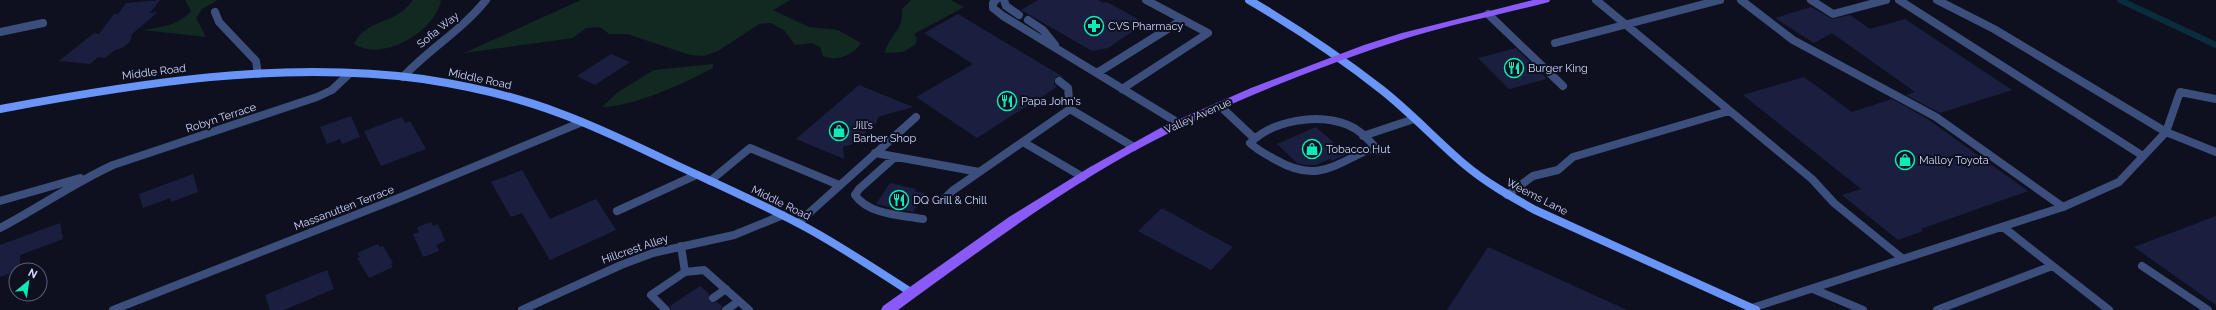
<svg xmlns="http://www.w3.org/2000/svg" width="2216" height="310" font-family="Raleway,sans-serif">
<rect width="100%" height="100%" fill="#0e101f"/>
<path fill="#112920" d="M 185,0 L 218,0 L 202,9 L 196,18 L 206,37 L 143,30 C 161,27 178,26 191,11 Z
M 413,0 L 441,0 C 436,31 382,63 354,44 C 356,41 358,36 361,34 C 376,19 396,23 413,0 Z
M 581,0 L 790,0 L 773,10 L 809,27 L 838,30 L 861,43 C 854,55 836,62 823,56 L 820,47 L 812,43 L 795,45 L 784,30 L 771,23 L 759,24 L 718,51 L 704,56 L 690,55 L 627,34 L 609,34 L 600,27 L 586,28 L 573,38 L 464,53 Z
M 911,0 L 951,0 L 964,7 L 914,34 L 917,39 L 915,45 L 903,52 L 885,53 C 889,34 904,31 902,9 Z
M 713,64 L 713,68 C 685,83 633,107 602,107 L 618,92 L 654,70 Z"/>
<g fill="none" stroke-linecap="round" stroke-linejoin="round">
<path stroke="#0b2c3a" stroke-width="6" d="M 2120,0 L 2216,45"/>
</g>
<path fill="#1b1f3f" d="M 160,0 L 150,13 L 158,12 L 132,34 L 130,42 L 122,48 L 115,50 L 105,58 L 98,57 L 90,64 L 59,61 L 94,33 L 99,34 L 114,14 L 118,14 L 126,3 Z
M 1038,0 L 1098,0 L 1104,3 L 1107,2 L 1145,23 L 1108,48 L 1092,51 L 1021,10 Z
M 1811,7 L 1832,19 L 1850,15 L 1870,29 L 1905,19 L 2012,90 L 1940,113 L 1906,95 L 1915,92 L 1832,33 L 1814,43 L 1775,18 Z
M 958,14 L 1065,78 L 1057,76 L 1054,81 L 1054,84 L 1057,87 L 977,138 L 916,97 L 973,64 L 924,33 Z
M 1516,48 L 1547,79 L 1509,89 L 1478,58 Z
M 611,54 L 630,62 L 595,85 L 577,76 Z
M 1804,77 L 1852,112 L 1892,99 L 1926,118 L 2028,191 L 1921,229 L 1923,231 L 1898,240 L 1842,195 L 1861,189 L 1743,95 Z
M 859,85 L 913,107 L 878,117 L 876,124 L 867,127 L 865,134 L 856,137 L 856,143 L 843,147 L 844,159 L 796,139 Z
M 351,116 L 360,137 L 342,144 L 340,139 L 327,144 L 320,127 Z
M 402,117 L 405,123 L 410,121 L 426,149 L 381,166 L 364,131 Z
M 1316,127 L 1343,151 L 1349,148 L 1353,151 L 1332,161 L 1330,159 L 1316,165 L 1304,165 L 1297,163 L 1277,144 Z
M 522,170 L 550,219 L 596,199 L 616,230 L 550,260 L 522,213 L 511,217 L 491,182 Z
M 193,174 L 198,192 L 171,202 L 170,198 L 143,208 L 139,194 Z
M 890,183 L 916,189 L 914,191 L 924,193 L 913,212 L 876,204 Z
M 1162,208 L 1194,226 L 1233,247 L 1211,270 L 1138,231 Z
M 2216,216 L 2216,305 L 2134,247 Z
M 431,222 L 433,226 L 438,224 L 445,241 L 436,245 L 439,251 L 423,257 L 413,234 L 419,232 L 417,227 Z
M 60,223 L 63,239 L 20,255 L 20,269 L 0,277 L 0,245 Z
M 378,244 L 380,247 L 383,246 L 393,263 L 391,264 L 393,267 L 369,278 L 357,258 L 360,257 L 357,253 Z
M 1488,247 L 1627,310 L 1447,310 Z
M 327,270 L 334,289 L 284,310 L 270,310 L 265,295 Z
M 700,286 L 709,294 L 709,301 L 713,303 L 717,302 L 722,306 L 721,310 L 671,310 L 670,306 Z"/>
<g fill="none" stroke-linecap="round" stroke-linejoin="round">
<path stroke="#3b4e7c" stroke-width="8" d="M 996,0 L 993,3 L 993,8 L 1003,16 L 1180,124
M 1004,0 L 1006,6 L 1019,15
M 1596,0 L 1812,179 L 1834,203 L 1903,259
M 1741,0 L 1793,40 L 1936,117 L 2063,207
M 1811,0 L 1833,14 L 1886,0
M 1899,0 L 2143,156
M 1937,0 L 1994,29 L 2166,132 L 2180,92 L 2216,99
M 215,12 L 219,22 L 256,61 L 258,74
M 1488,14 L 1563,86
M 1028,20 L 1043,30 L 1055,45
M 1555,43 L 1720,0
M 1097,73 L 1182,20
M 1059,81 L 1068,88 L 1070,109
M 1122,89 L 1208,33 L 1146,0
M 1220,106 L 1254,138
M 1363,136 L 1414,119
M 1023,142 L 1083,177
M 1374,147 C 1335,164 1318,184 1276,160 C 1267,155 1257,150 1250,143 C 1273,120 1318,113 1348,125 C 1361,130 1370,142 1379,151
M 875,153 L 979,172
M 895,157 L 859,189 L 855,195 C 869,215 901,215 923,219
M 710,181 L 750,148 L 839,185
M 1507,195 L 1533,176 L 1558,170 L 1573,157 L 1729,111
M 943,200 L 952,191 L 1070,109 L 1134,147
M 617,211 L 696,175
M 798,223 L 916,117
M 2003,227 L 2109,310
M 2142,266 L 2208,310
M 685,272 L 704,270 L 749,310
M 1813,289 L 1863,310
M 713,298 L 726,289
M 1752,308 L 2063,207 L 2119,182 L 2166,132 L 2216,152
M 522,310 L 621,265 L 653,253 L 734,235 L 783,215
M 666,310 L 651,295 L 685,272 L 681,246
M 726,310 L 739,301
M 1937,310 L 2052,266"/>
<path stroke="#3b4e7c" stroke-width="8" d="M 0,32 L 43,23
M 403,77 C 429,49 462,30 486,0
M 0,201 L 80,178
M 0,228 C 38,208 74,183 113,165 L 317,97 L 332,90 L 350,73
M 113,310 L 401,197 L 582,122"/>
<path stroke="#6a95f8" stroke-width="8" d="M 1249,0 C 1295,27 1340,57 1382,90 C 1411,113 1436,140 1464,164 C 1485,182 1510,196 1535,210 L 1756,310
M 0,109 C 139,83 281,60 423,79 C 469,86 515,96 559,113 C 598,127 636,146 674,164 C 719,185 765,205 809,229 C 845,249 878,271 912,293"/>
<path fill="#895af7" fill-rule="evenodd" d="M 1533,0 L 1550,0 L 1549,2 C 1502,14 1453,24 1407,38 C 1328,63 1248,95 1173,131 C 1076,178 985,247 898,310 L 881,310 L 883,306 L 1009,217 L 1090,167 L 1164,126 L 1251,88 L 1364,45 L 1402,33 Z"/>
</g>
<defs>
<g id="pharmacy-ring" transform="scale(1)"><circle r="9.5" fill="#0e101f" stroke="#0becb8" stroke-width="1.5"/><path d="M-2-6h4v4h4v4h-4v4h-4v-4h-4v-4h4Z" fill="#0becb8"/></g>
<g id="restaurant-ring" transform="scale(1)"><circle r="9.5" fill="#0e101f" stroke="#0becb8" stroke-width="1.5"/><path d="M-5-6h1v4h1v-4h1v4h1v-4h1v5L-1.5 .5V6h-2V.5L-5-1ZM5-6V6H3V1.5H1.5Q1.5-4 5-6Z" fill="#0becb8"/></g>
<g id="shop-ring" transform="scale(1)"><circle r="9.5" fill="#0e101f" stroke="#0becb8" stroke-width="1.5"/><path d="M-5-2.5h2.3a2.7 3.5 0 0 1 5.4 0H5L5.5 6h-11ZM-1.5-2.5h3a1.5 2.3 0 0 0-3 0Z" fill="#0becb8"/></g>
</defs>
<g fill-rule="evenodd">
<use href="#pharmacy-ring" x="1094" y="26"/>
<use href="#restaurant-ring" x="1514" y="68"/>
<use href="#restaurant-ring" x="1007" y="101"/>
<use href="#shop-ring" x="839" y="131"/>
<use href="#shop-ring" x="1312" y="149"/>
<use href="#shop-ring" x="1905" y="160"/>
<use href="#restaurant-ring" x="899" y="200"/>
</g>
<g text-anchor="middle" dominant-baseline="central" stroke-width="4" stroke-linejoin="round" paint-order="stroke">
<g font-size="11" fill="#ced8fd" stroke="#0e101f" text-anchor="start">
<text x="1108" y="26">CVS Pharmacy</text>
<text x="1528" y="68">Burger King</text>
<text x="1021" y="101">Papa John's</text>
<text x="853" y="125">Jill’s<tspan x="853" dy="13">Barber Shop</tspan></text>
<text x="1326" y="149">Tobacco Hut</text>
<text x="1919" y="160">Malloy Toyota</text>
<text x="913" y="200">DQ Grill &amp; Chill</text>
</g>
<g font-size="11" fill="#ced8fd" stroke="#0e101f">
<text transform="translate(438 30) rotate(-39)">Sofia Way</text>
<text transform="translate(154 72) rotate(-7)">Middle Road</text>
<text transform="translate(480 79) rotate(12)">Middle Road</text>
<text transform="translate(1198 116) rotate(-24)">Valley Avenue</text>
<text transform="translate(221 118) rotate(-18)">Robyn Terrace</text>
<text transform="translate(1537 197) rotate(27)">Weems Lane</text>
<text transform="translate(781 203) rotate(26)">Middle Road</text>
<text transform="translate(344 208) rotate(-21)">Massanutten Terrace</text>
<text transform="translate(635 249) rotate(-19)">Hillcrest Alley</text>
</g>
</g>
<g transform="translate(28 282) rotate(29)"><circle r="19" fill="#0e101f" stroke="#5b6078"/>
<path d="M0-3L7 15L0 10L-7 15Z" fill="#0becb8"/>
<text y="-6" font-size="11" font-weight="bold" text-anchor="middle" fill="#ced8fd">N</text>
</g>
</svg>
